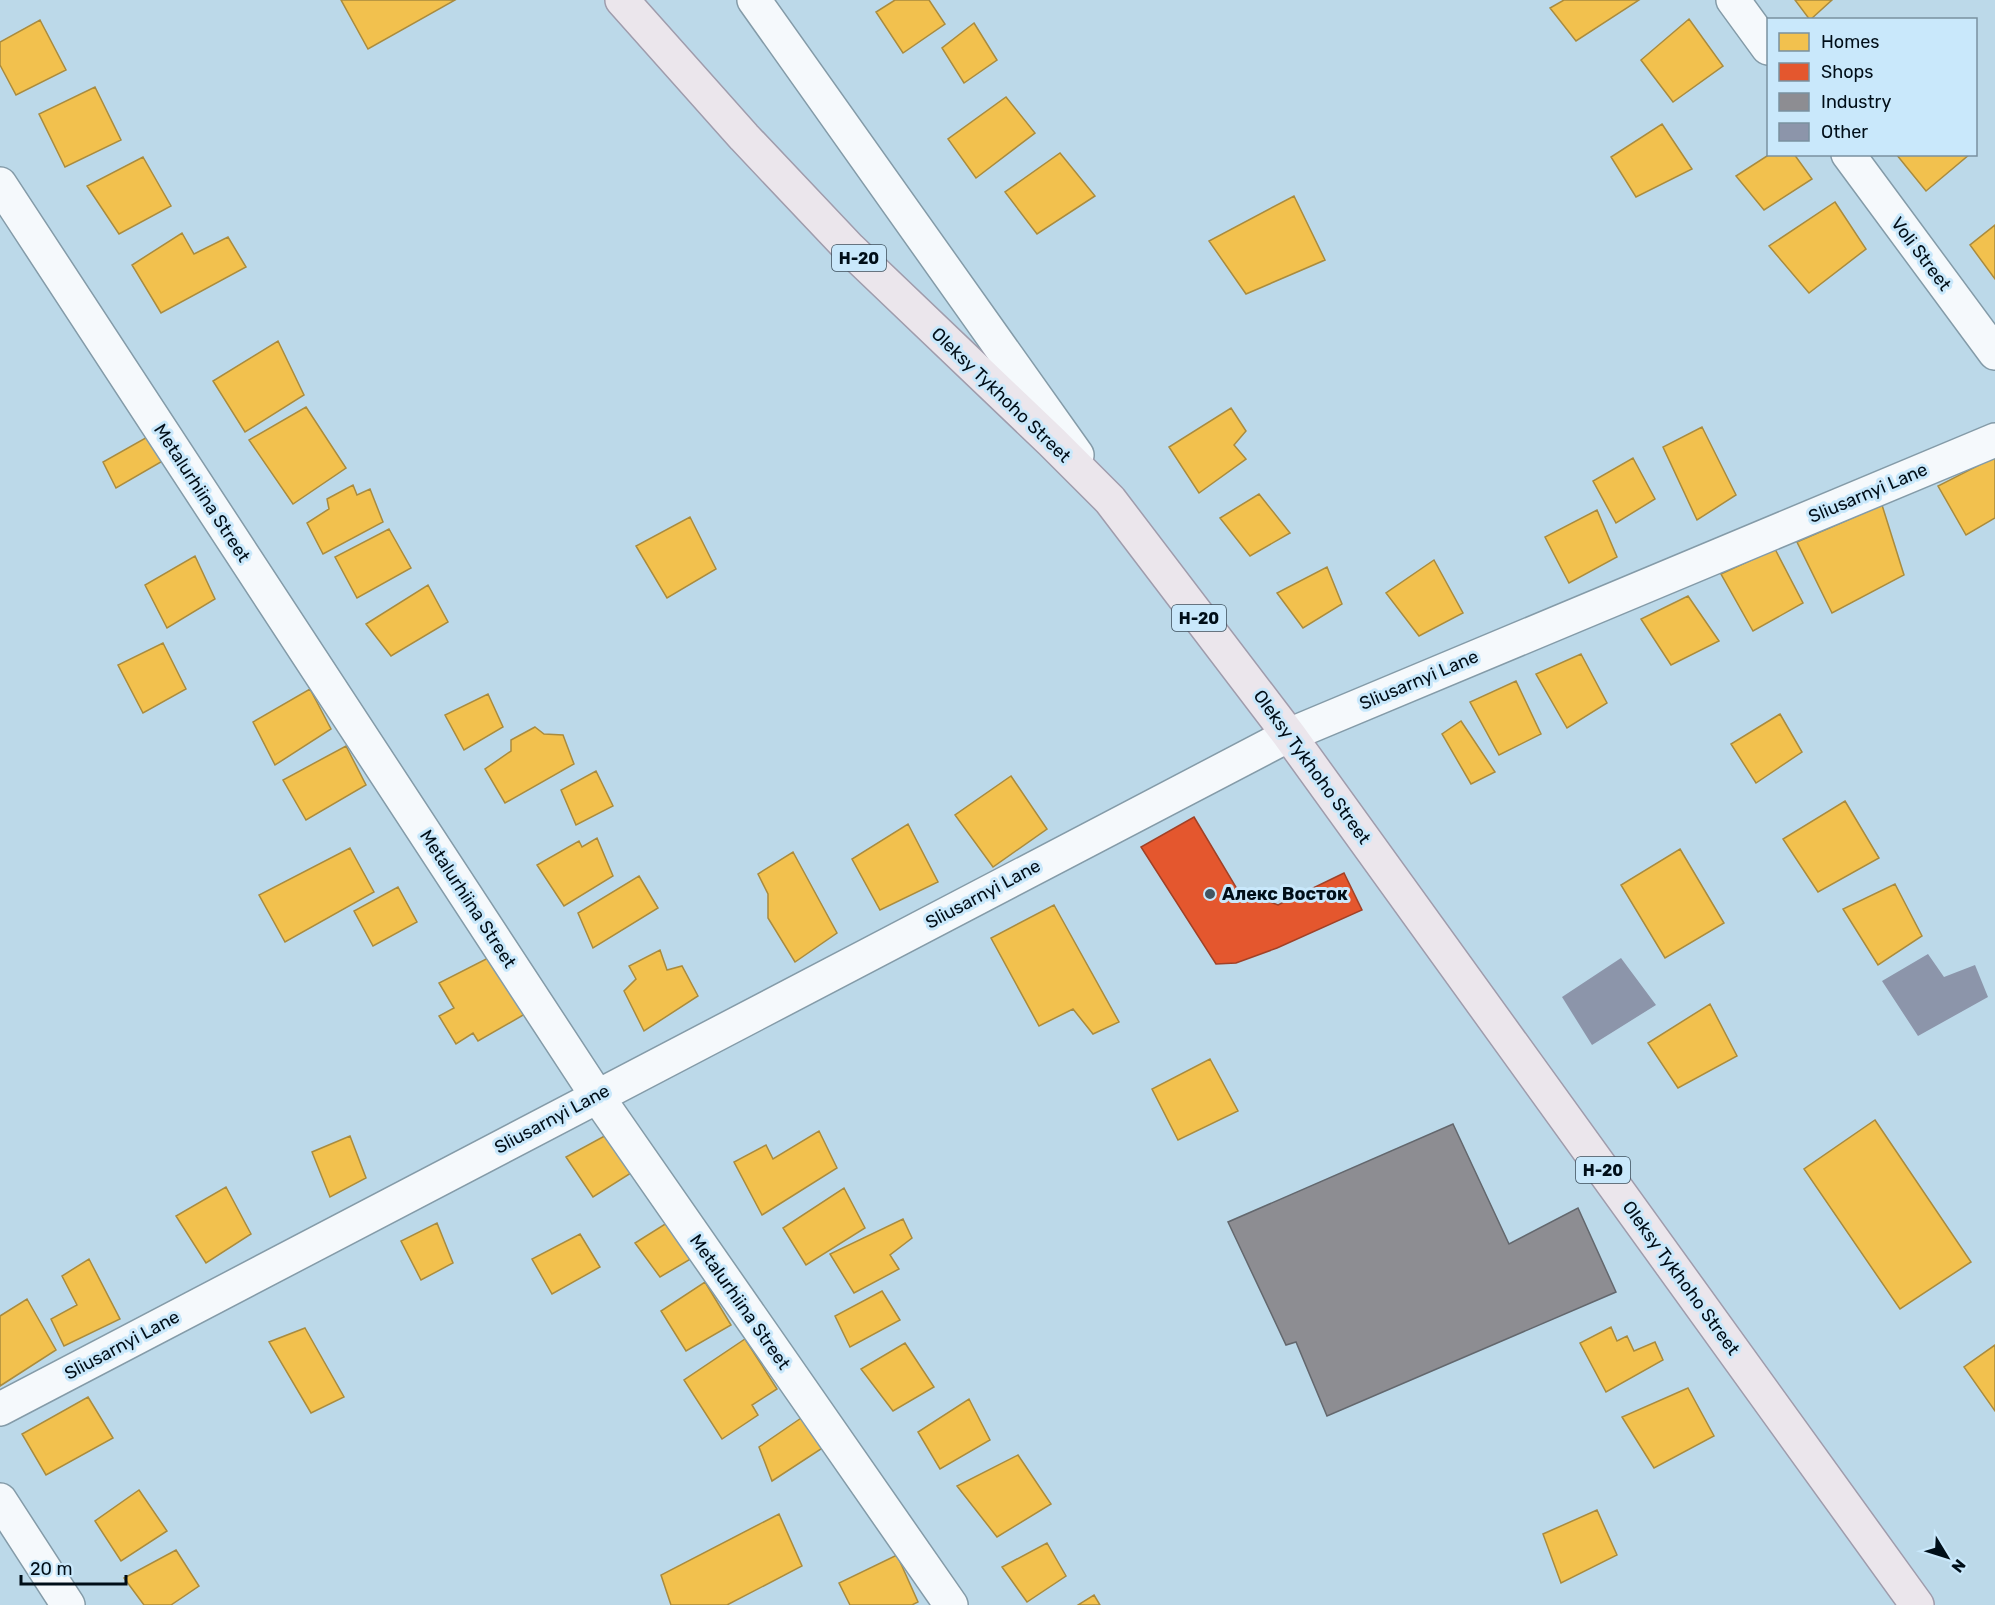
<svg xmlns="http://www.w3.org/2000/svg" width="1995" height="1605" font-family="Rubik,sans-serif">
<rect width="100%" height="100%" fill="#bcd9e9"/>
<path fill="#f2c14e" stroke="#a98b3e" stroke-width="1.5" d="M 341,0 L 455,0 L 368,49 Z
M 895,0 L 929,0 L 945,24 L 903,53 L 876,12 Z
M 1564,0 L 1639,0 L 1576,41 L 1550,8 Z
M 1795,0 L 1832,0 L 1810,20 Z
M 1689,19 L 1723,66 L 1673,102 L 1641,60 Z
M 40,20 L 66,70 L 16,95 L 0,65 L 0,42 Z
M 974,23 L 997,60 L 964,83 L 942,48 Z
M 95,87 L 121,140 L 65,167 L 39,114 Z
M 1006,97 L 1035,133 L 976,178 L 948,139 Z
M 1662,124 L 1692,169 L 1636,197 L 1611,157 Z
M 1060,153 L 1095,196 L 1037,234 L 1005,192 Z
M 1770,154 L 1794,154 L 1812,179 L 1764,210 L 1736,176 Z
M 1896,154 L 1970,154 L 1926,191 Z
M 143,157 L 171,206 L 119,234 L 87,186 Z
M 1294,196 L 1325,260 L 1246,294 L 1209,241 Z
M 1835,202 L 1866,249 L 1809,293 L 1769,246 Z
M 1995,225 L 1995,279 L 1970,245 Z
M 182,233 L 194,254 L 228,237 L 246,267 L 161,313 L 132,265 Z
M 278,341 L 304,395 L 245,432 L 213,381 Z
M 306,407 L 346,468 L 293,504 L 249,440 Z
M 1231,408 L 1246,431 L 1234,445 L 1246,459 L 1199,493 L 1169,447 Z
M 1702,427 L 1736,495 L 1697,520 L 1663,447 Z
M 158,431 L 173,455 L 116,488 L 103,462 Z
M 1995,457 L 1995,518 L 1966,535 L 1938,486 Z
M 1633,458 L 1655,499 L 1616,523 L 1593,481 Z
M 353,485 L 357,495 L 370,489 L 383,522 L 323,554 L 307,523 L 329,509 L 327,499 Z
M 1259,494 L 1290,533 L 1250,556 L 1220,518 Z
M 1882,505 L 1904,575 L 1832,613 L 1797,542 Z
M 1597,510 L 1617,557 L 1569,583 L 1545,537 Z
M 690,517 L 716,569 L 667,598 L 636,546 Z
M 389,529 L 411,568 L 357,598 L 335,557 Z
M 1775,549 L 1803,603 L 1753,631 L 1721,574 Z
M 195,556 L 215,599 L 167,628 L 145,585 Z
M 1434,560 L 1463,613 L 1419,636 L 1386,593 Z
M 1327,567 L 1342,604 L 1303,628 L 1277,593 Z
M 428,585 L 448,622 L 391,656 L 366,624 Z
M 1688,596 L 1719,641 L 1671,665 L 1641,619 Z
M 163,643 L 186,689 L 143,713 L 118,665 Z
M 1581,654 L 1607,703 L 1567,728 L 1536,674 Z
M 1516,681 L 1541,734 L 1499,755 L 1470,702 Z
M 310,689 L 331,729 L 275,765 L 253,722 Z
M 488,694 L 503,727 L 464,750 L 445,715 Z
M 1780,714 L 1802,752 L 1756,783 L 1731,744 Z
M 1461,721 L 1495,772 L 1471,784 L 1442,734 Z
M 535,727 L 544,734 L 563,735 L 574,764 L 505,803 L 485,769 L 511,751 L 511,740 Z
M 346,746 L 366,785 L 306,820 L 283,780 Z
M 596,771 L 613,806 L 576,825 L 561,790 Z
M 1011,776 L 1047,829 L 993,867 L 955,815 Z
M 1845,801 L 1879,858 L 1818,892 L 1783,839 Z
M 908,824 L 938,882 L 880,910 L 852,859 Z
M 597,838 L 613,876 L 564,906 L 537,865 L 579,841 L 582,847 Z
M 350,848 L 374,892 L 285,942 L 259,895 Z
M 1680,849 L 1724,923 L 1665,958 L 1621,885 Z
M 793,852 L 837,933 L 795,962 L 768,918 L 768,894 L 758,874 Z
M 639,876 L 658,908 L 593,948 L 578,913 Z
M 1895,884 L 1922,936 L 1878,965 L 1843,909 Z
M 398,887 L 417,922 L 373,946 L 354,911 Z
M 1054,905 L 1119,1022 L 1093,1034 L 1073,1009 L 1039,1026 L 991,938 Z
M 660,950 L 667,970 L 682,966 L 698,996 L 644,1031 L 624,991 L 636,979 L 629,966 Z
M 496,954 L 525,1014 L 478,1041 L 473,1033 L 456,1044 L 439,1016 L 454,1008 L 439,983 Z
M 1710,1004 L 1737,1056 L 1678,1088 L 1648,1043 Z
M 1210,1059 L 1238,1111 L 1178,1140 L 1152,1089 Z
M 1875,1120 L 1971,1262 L 1900,1309 L 1804,1169 Z
M 819,1131 L 837,1168 L 762,1215 L 734,1162 L 766,1145 L 773,1159 Z
M 610,1133 L 631,1173 L 593,1197 L 566,1157 Z
M 350,1136 L 366,1178 L 330,1197 L 312,1152 Z
M 226,1187 L 251,1234 L 206,1263 L 176,1216 Z
M 844,1188 L 865,1228 L 806,1265 L 783,1228 Z
M 903,1219 L 912,1238 L 890,1255 L 899,1269 L 854,1293 L 830,1254 Z
M 670,1221 L 694,1257 L 660,1277 L 635,1243 Z
M 437,1223 L 453,1263 L 421,1280 L 401,1241 Z
M 580,1234 L 600,1267 L 552,1294 L 532,1259 Z
M 89,1259 L 120,1319 L 64,1346 L 51,1319 L 77,1305 L 62,1276 Z
M 705,1282 L 731,1325 L 686,1351 L 661,1311 Z
M 882,1291 L 900,1320 L 850,1347 L 835,1316 Z
M 27,1299 L 56,1350 L 0,1386 L 0,1316 Z
M 1611,1327 L 1617,1341 L 1627,1336 L 1634,1351 L 1655,1342 L 1663,1360 L 1606,1392 L 1580,1343 Z
M 305,1328 L 344,1397 L 311,1413 L 269,1342 Z
M 745,1339 L 777,1389 L 752,1405 L 758,1415 L 722,1439 L 684,1380 Z
M 905,1343 L 934,1387 L 893,1411 L 861,1369 Z
M 1995,1345 L 1995,1411 L 1964,1367 Z
M 1688,1388 L 1714,1436 L 1654,1468 L 1622,1417 Z
M 88,1397 L 113,1438 L 46,1475 L 22,1434 Z
M 969,1399 L 990,1440 L 940,1469 L 918,1432 Z
M 807,1414 L 824,1447 L 772,1481 L 759,1447 Z
M 1018,1455 L 1051,1504 L 997,1537 L 957,1486 Z
M 139,1490 L 167,1531 L 121,1561 L 95,1521 Z
M 1597,1510 L 1617,1555 L 1561,1583 L 1543,1534 Z
M 779,1514 L 802,1566 L 727,1605 L 671,1605 L 661,1575 Z
M 1047,1543 L 1066,1576 L 1027,1602 L 1002,1567 Z
M 176,1550 L 199,1586 L 171,1605 L 144,1605 L 124,1578 Z
M 897,1555 L 918,1602 L 912,1605 L 850,1605 L 839,1583 Z
M 1094,1595 L 1100,1605 L 1078,1605 Z"/>
<path fill="#e4572e" stroke="#a04127" stroke-width="1.5" d="M 1194,817 L 1237,889 L 1278,905 L 1344,873 L 1362,910 L 1277,948 L 1236,963 L 1216,964 L 1141,847 Z"/>
<path fill="#8d8d92" stroke="#63676d" stroke-width="1.5" d="M 1453,1124 L 1509,1244 L 1578,1208 L 1616,1292 L 1327,1416 L 1296,1342 L 1286,1345 L 1228,1222 Z"/>
<path fill="#8c95aa" d="M 1928,954 L 1944,977 L 1975,965 L 1988,997 L 1918,1036 L 1882,981 Z
M 1621,958 L 1656,1005 L 1592,1045 L 1562,997 Z"/>
<g fill="none" stroke-linecap="round" stroke-linejoin="round">
<g stroke="#849ba8" stroke-width="36">
<path id="minor" d="M 754,0 L 1077,455
M 1733,0 L 1768,48
M 1848,154 L 1995,353
M 0,184 L 597,1096 L 951,1605
M 0,1409 L 1289,735 L 1995,440
M 0,1500 L 68,1605"/>
</g>
<g stroke="#9f9cac" stroke-width="36">
<path id="major" d="M 622,0 L 744,137 L 850,249 L 1052,442 L 1110,500 L 1289,735 L 1917,1605"/>
</g>
<use href="#minor" stroke="#f5f9fc" stroke-width="33"/>
<use href="#major" stroke="#ebe6ec" stroke-width="33"/>
</g>
<circle fill="#425561" stroke="#c9e8fb" stroke-width="2" cx="1210" cy="894" r="6"/>
<g text-anchor="middle" dominant-baseline="central" stroke-width="6" stroke-linejoin="round" paint-order="stroke">
<g fill="#c9e8fb" stroke="#3c4f5c" stroke-width="1.5">
<rect x="832" y="245" width="54" height="26" rx="4.5"/>
<rect x="1172" y="605" width="54" height="26" rx="4.5"/>
<rect x="1576" y="1157" width="54" height="26" rx="4.5"/>
</g>
<g font-size="16" font-weight="bold" fill="#000e18">
<text x="859" y="258">Н-20</text>
<text x="1199" y="618">Н-20</text>
<text x="1603" y="1170">Н-20</text>
</g>
<g font-size="18" fill="#000e18" stroke="#c9e8fb">
<text transform="translate(1921 254) rotate(53)">Voli Street</text>
<text transform="translate(1001 395) rotate(44)">Oleksy Tykhoho Street</text>
<text transform="translate(202 493) rotate(57)">Metalurhiina Street</text>
<text transform="translate(1868 493) rotate(-23)">Sliusarnyi Lane</text>
<text transform="translate(1419 680) rotate(-23)">Sliusarnyi Lane</text>
<text transform="translate(1312 767) rotate(54)">Oleksy Tykhoho Street</text>
<text transform="translate(983 894) rotate(-28)">Sliusarnyi Lane</text>
<text transform="translate(468 899) rotate(57)">Metalurhiina Street</text>
<text transform="translate(552 1119) rotate(-28)">Sliusarnyi Lane</text>
<text transform="translate(1681 1278) rotate(54)">Oleksy Tykhoho Street</text>
<text transform="translate(740 1302) rotate(55)">Metalurhiina Street</text>
<text transform="translate(122 1345) rotate(-28)">Sliusarnyi Lane</text>
</g>
<g font-size="18" font-weight="bold" fill="#000e18" stroke="#c9e8fb" text-anchor="start">
<text x="1222" y="894">Алекс Восток</text>
</g>
</g>
<rect x="1767" y="18" width="210" height="138" fill="#c9e8fb" stroke="#7991a0" stroke-width="1.5"/>
<rect x="1779" y="33" width="30" height="18" fill="#f2c14e" stroke="#7991a0" stroke-width="1.5"/>
<text x="1821" y="48" font-size="18" fill="#000e18">Homes</text>
<rect x="1779" y="63" width="30" height="18" fill="#e4572e" stroke="#7991a0" stroke-width="1.5"/>
<text x="1821" y="78" font-size="18" fill="#000e18">Shops</text>
<rect x="1779" y="93" width="30" height="18" fill="#8d8d92" stroke="#7991a0" stroke-width="1.5"/>
<text x="1821" y="108" font-size="18" fill="#000e18">Industry</text>
<rect x="1779" y="123" width="30" height="18" fill="#8c95aa" stroke="#7991a0" stroke-width="1.5"/>
<text x="1821" y="138" font-size="18" fill="#000e18">Other</text>
<g transform="translate(1947 1557) rotate(128)" stroke="#c9e8fb" stroke-width="4.5" paint-order="stroke">
<path d="M0-4.5L10 22L0 15L-10 22Z" fill="#000e18"/>
<text y="-9" font-size="16" font-weight="bold" text-anchor="middle" fill="#000e18">N</text>
</g>
<path d="M21 1575v9h105v-9" fill="none" stroke="#000e18" stroke-width="3"/>
<text x="30" y="1575" font-size="18" fill="#000e18" stroke="#c9e8fb" stroke-width="4.5" paint-order="stroke">20 m</text>
</svg>
